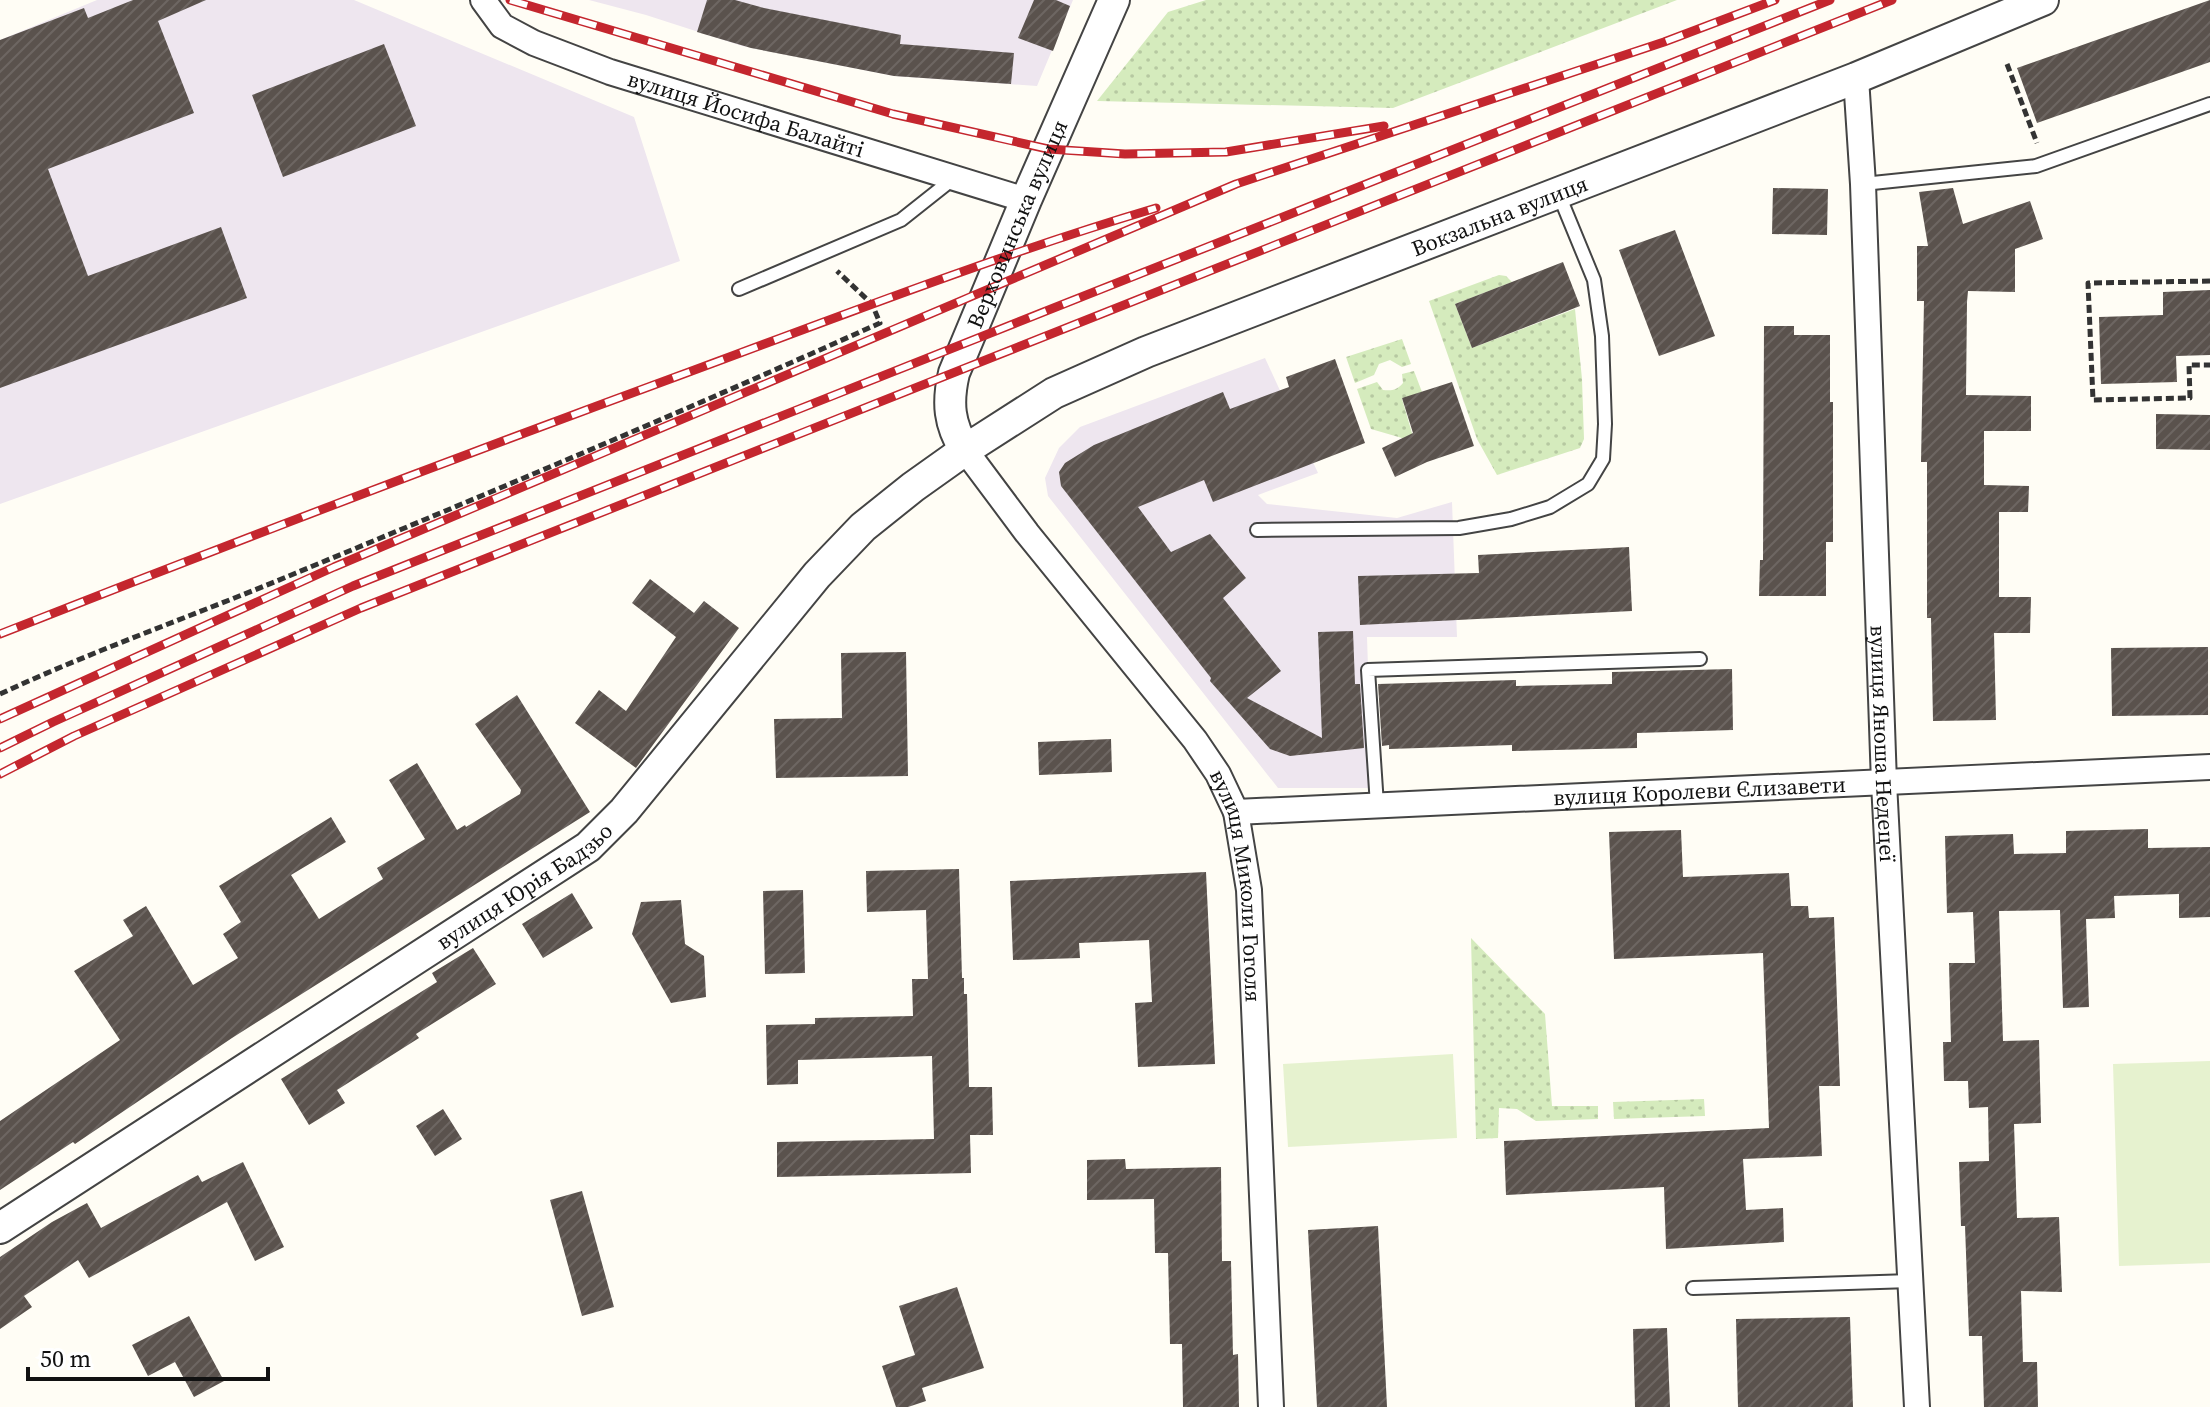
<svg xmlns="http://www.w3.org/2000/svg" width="2210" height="1407" font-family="'Source Serif 4',serif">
<defs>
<pattern id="grass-dots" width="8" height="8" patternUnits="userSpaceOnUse" patternTransform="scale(2)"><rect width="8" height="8" fill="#d5ebbd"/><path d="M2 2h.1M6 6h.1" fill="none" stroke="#b6c8a1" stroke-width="1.8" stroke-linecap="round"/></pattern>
<pattern id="building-hatch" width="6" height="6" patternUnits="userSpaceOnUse" patternTransform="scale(2)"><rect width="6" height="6" fill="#5a524d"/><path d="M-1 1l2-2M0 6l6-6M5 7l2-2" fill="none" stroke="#6d6662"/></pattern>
</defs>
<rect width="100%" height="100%" fill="#fffdf5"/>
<path fill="#eee6ef" d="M 97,0 L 354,0 L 634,117 L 680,261 L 0,504 L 0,40 Z
M 589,0 L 1073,0 L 1037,86 L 894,76 L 742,46 L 646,15 Z
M 1265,358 L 1318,473 L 1258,495 L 1267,504 L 1397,518 L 1452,502 L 1457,637 L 1367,637 L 1372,788 L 1278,788 L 1048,496 L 1045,478 L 1059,448 L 1080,427 Z"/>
<path fill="url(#grass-dots)" d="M 1206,0 L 1677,0 L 1393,108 L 1097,101 L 1168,12 Z
M 1499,275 L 1506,276 L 1512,282 L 1455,304 L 1472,348 L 1575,309 L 1582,379 L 1584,439 L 1580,448 L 1497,475 L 1477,439 L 1429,301 Z
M 1402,339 L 1411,364 L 1402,367 L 1390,360 L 1379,364 L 1374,375 L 1355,383 L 1346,357 Z
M 1414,371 L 1422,392 L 1402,399 L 1414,440 L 1414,463 L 1402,438 L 1371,429 L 1357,389 L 1377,382 L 1383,390 C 1392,391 1397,390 1403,383 L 1402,374 Z
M 1471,938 L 1545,1014 L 1552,1106 L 1598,1106 L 1598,1119 L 1536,1121 L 1517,1109 L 1499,1108 L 1498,1138 L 1476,1139 Z
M 1704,1099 L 1705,1116 L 1614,1119 L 1613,1102 Z"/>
<path fill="#e6f2cf" d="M 1453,1054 L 1457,1138 L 1288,1147 L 1283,1064 Z
M 2210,1061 L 2210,1263 L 2119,1266 L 2113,1064 Z"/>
<path fill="url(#building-hatch)" d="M 133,0 L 206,0 L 158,21 L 194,113 L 48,169 L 88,276 L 221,227 L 247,298 L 0,388 L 0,40 L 84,8 L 88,18 Z
M 707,0 L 735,0 L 764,8 L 901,35 L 900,44 L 1014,53 L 1011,84 L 894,76 L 751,48 L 697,32 Z
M 1034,0 L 1056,0 L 1070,6 L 1053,51 L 1018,38 Z
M 2210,0 L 2210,62 L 2037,123 L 2017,68 Z
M 384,44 L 416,126 L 283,177 L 252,95 Z
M 1773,188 L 1828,189 L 1827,235 L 1772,234 Z
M 1953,188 L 1963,224 L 2030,201 L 2043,239 L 2015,249 L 2015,292 L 1968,291 L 1967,302 L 1966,395 L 2031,396 L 2031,431 L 1984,431 L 1984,485 L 2029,486 L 2028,512 L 1999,512 L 1999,597 L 2031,597 L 2030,633 L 1994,633 L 1996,720 L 1933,721 L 1931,618 L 1927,618 L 1927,462 L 1921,462 L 1924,301 L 1917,301 L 1917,246 L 1928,246 L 1919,192 Z
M 1675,230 L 1715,336 L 1659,356 L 1619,250 Z
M 1563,262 L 1580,306 L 1472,348 L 1455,304 Z
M 2210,290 L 2210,355 L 2176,356 L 2177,382 L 2101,384 L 2099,317 L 2163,315 L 2163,292 Z
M 1764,326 L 1794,326 L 1794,335 L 1830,335 L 1830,402 L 1833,402 L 1833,542 L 1826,542 L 1826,596 L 1759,596 L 1760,560 L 1763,560 Z
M 1335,359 L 1365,443 L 1213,502 L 1204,480 L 1138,507 L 1171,552 L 1210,534 L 1246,578 L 1223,598 L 1281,671 L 1247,698 L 1322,738 L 1318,632 L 1353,631 L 1355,684 L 1360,684 L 1364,748 L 1290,756 L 1270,749 L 1210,681 L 1211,678 L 1061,486 L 1059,472 L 1065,463 L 1094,445 L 1223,392 L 1230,409 L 1289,387 L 1286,377 Z
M 1452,382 L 1474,446 L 1427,462 L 1395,477 L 1382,448 L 1413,433 L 1402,398 Z
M 2156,414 L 2210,415 L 2210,450 L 2156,449 Z
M 1629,547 L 1632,611 L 1360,625 L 1358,576 L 1479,573 L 1478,555 Z
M 650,579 L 694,613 L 704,601 L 739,628 L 636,768 L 575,723 L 599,690 L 626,711 L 676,637 L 632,603 Z
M 2208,647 L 2208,715 L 2112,716 L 2111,648 Z
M 906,652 L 908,776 L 776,778 L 774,719 L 842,718 L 841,653 Z
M 1732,669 L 1733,730 L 1637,733 L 1637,748 L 1512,751 L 1512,745 L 1389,749 L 1389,745 L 1382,746 L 1378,684 L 1516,680 L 1516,686 L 1612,684 L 1612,672 Z
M 517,695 L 590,812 L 232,1038 L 75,1144 L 73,1142 L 0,1190 L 0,1121 L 120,1040 L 74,971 L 133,936 L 123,920 L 146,906 L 193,985 L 238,958 L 223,934 L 241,922 L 219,886 L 331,817 L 346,842 L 291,875 L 319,919 L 383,879 L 377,868 L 425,839 L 389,780 L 417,763 L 457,830 L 465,825 L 466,827 L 520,794 L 521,790 L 475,724 Z
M 1111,739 L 1112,772 L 1039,775 L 1038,742 Z
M 2148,829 L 2148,848 L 2210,847 L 2210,917 L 2179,918 L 2179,894 L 2114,896 L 2115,918 L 2086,919 L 2089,1007 L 2063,1008 L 2060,910 L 1999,911 L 2003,1041 L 2039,1040 L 2041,1123 L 2014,1124 L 2017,1218 L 2059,1217 L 2062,1292 L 2021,1291 L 2023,1362 L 2037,1362 L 2038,1407 L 1984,1407 L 1982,1336 L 1969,1336 L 1965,1226 L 1961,1226 L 1959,1162 L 1989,1161 L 1988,1107 L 1969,1108 L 1968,1081 L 1944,1081 L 1943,1042 L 1951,1042 L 1949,963 L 1975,963 L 1973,912 L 1947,913 L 1945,836 L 2013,834 L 2014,854 L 2066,853 L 2066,831 Z
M 1681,830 L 1683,877 L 1789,873 L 1791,906 L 1808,906 L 1809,918 L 1834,917 L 1840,1086 L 1819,1086 L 1822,1156 L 1743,1159 L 1746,1210 L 1783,1208 L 1784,1242 L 1666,1249 L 1664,1187 L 1506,1195 L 1504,1141 L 1769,1128 L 1763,953 L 1614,959 L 1609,832 Z
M 959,869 L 962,978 L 964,978 L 964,994 L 967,994 L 969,1087 L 992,1087 L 993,1135 L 970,1135 L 971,1173 L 777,1177 L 777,1142 L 934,1139 L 932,1056 L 798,1060 L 798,1084 L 767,1085 L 766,1025 L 815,1024 L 815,1018 L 913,1016 L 912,979 L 928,979 L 926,910 L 867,912 L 866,871 Z
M 1206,872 L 1215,1064 L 1138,1067 L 1135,1003 L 1152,1002 L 1149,940 L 1079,943 L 1080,958 L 1013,960 L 1010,881 Z
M 803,890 L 805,973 L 765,974 L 763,891 Z
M 572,893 L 593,928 L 543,958 L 522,924 Z
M 681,900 L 685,944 L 704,956 L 706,997 L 671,1003 L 632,934 L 641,902 Z
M 473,948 L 496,984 L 416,1034 L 419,1038 L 337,1090 L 345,1103 L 309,1125 L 281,1079 L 437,982 L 432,973 Z
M 443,1109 L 462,1139 L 435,1156 L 416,1126 Z
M 1125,1159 L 1126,1169 L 1221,1167 L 1222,1261 L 1231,1261 L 1233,1355 L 1238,1354 L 1239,1407 L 1183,1407 L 1182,1344 L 1170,1344 L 1168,1253 L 1155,1253 L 1154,1199 L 1087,1200 L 1087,1160 Z
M 243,1162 L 284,1247 L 255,1261 L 227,1202 L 89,1278 L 78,1260 L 24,1296 L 32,1307 L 0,1329 L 0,1257 L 52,1222 L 87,1203 L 101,1228 L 198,1175 L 202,1182 Z
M 582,1191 L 614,1307 L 582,1316 L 550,1200 Z
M 1378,1226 L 1387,1407 L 1317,1407 L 1308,1230 Z
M 957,1287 L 984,1368 L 922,1388 L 926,1401 L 908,1407 L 896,1407 L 882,1366 L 915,1355 L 899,1306 Z
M 189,1316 L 224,1381 L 194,1397 L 175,1362 L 148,1376 L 132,1345 Z
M 1850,1317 L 1853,1407 L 1738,1407 L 1736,1319 Z
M 1667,1328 L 1670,1407 L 1635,1407 L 1633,1329 Z"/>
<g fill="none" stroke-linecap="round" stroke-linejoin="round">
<g stroke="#444" stroke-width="16">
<path id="service" d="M 1863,184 L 2036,166 L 2210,104
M 739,289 L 901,220 L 954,178
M 1257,530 L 1459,528 L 1511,519 L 1550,507 L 1588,484 L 1603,459 L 1605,424 L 1602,336 L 1594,280 L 1559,195
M 1377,805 L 1368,670 L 1700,659
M 1693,1288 L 1911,1281"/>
</g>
<g stroke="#444" stroke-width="28">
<g id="minor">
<path id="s1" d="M 483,0 L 502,26 L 534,43 L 610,72 L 1026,200"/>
<path id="s2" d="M 1856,78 L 1863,184 L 1884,783 L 1917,1407"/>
<path id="s3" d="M 965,450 L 1027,533 L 1195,740 L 1218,774 L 1236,812 L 1249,890 L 1271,1407"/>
<path id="s4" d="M 1236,812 L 2210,767"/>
</g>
</g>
<g stroke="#444" stroke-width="34">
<g id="tertiary">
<path id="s5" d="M 965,450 C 949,424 947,403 954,373 L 1026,200 L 1114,0"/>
<path id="s6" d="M 0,1228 L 588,847 L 624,811 L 817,575 L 863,527 L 913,487 L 965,450 L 1054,393 L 1146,352 L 1856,78 L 2043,0"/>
</g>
</g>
<path stroke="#333" stroke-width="5" stroke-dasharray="8 4" stroke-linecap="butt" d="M 2007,64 L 2037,143
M 2210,281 L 2088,283 L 2093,400 L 2190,398 L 2189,365 L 2210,365
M 0,694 C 97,649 198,614 296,573 C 492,492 687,410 880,323 L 872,304 L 837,271"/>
<use href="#service" stroke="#fff" stroke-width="12"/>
<use href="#minor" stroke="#fff" stroke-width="24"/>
<use href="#tertiary" stroke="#fff" stroke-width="30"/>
<g stroke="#c4262e" stroke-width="9">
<path id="rail" d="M 510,0 L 893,114 L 1048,149 L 1125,154 L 1226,152 L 1384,126
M 0,634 C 229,544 458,457 689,372 C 843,315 998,255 1156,208
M 0,719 L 334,567 L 1236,184 L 1664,42 L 1775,0
M 0,748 L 53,722 L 353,586 L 1830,0
M 0,774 L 74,736 L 361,608 L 1892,0"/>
</g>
<use href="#rail" stroke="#fff" stroke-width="6" stroke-dasharray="18" stroke-linecap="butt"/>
</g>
<g text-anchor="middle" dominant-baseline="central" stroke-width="8" stroke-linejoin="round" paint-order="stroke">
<g font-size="22" fill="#111" stroke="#fff">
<text stroke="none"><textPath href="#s1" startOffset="292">вулиця Йосифа Балайті</textPath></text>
<text stroke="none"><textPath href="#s6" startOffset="1836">Вокзальна вулиця</textPath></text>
<text stroke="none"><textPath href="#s5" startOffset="242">Верховинська вулиця</textPath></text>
<text stroke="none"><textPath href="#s2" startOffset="666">вулиця Яноша Недецеї</textPath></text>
<text stroke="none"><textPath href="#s4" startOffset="464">вулиця Королеви Єлизавети</textPath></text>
<text stroke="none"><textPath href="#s6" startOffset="626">вулиця Юрія Бадзьо</textPath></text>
<text stroke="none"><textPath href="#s3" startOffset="526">вулиця Миколи Гоголя</textPath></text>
</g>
</g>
<path d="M28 1367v12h240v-12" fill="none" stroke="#111111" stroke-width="4"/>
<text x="40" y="1367" font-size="24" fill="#111111" stroke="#ffffff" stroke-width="6" paint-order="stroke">50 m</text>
</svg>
